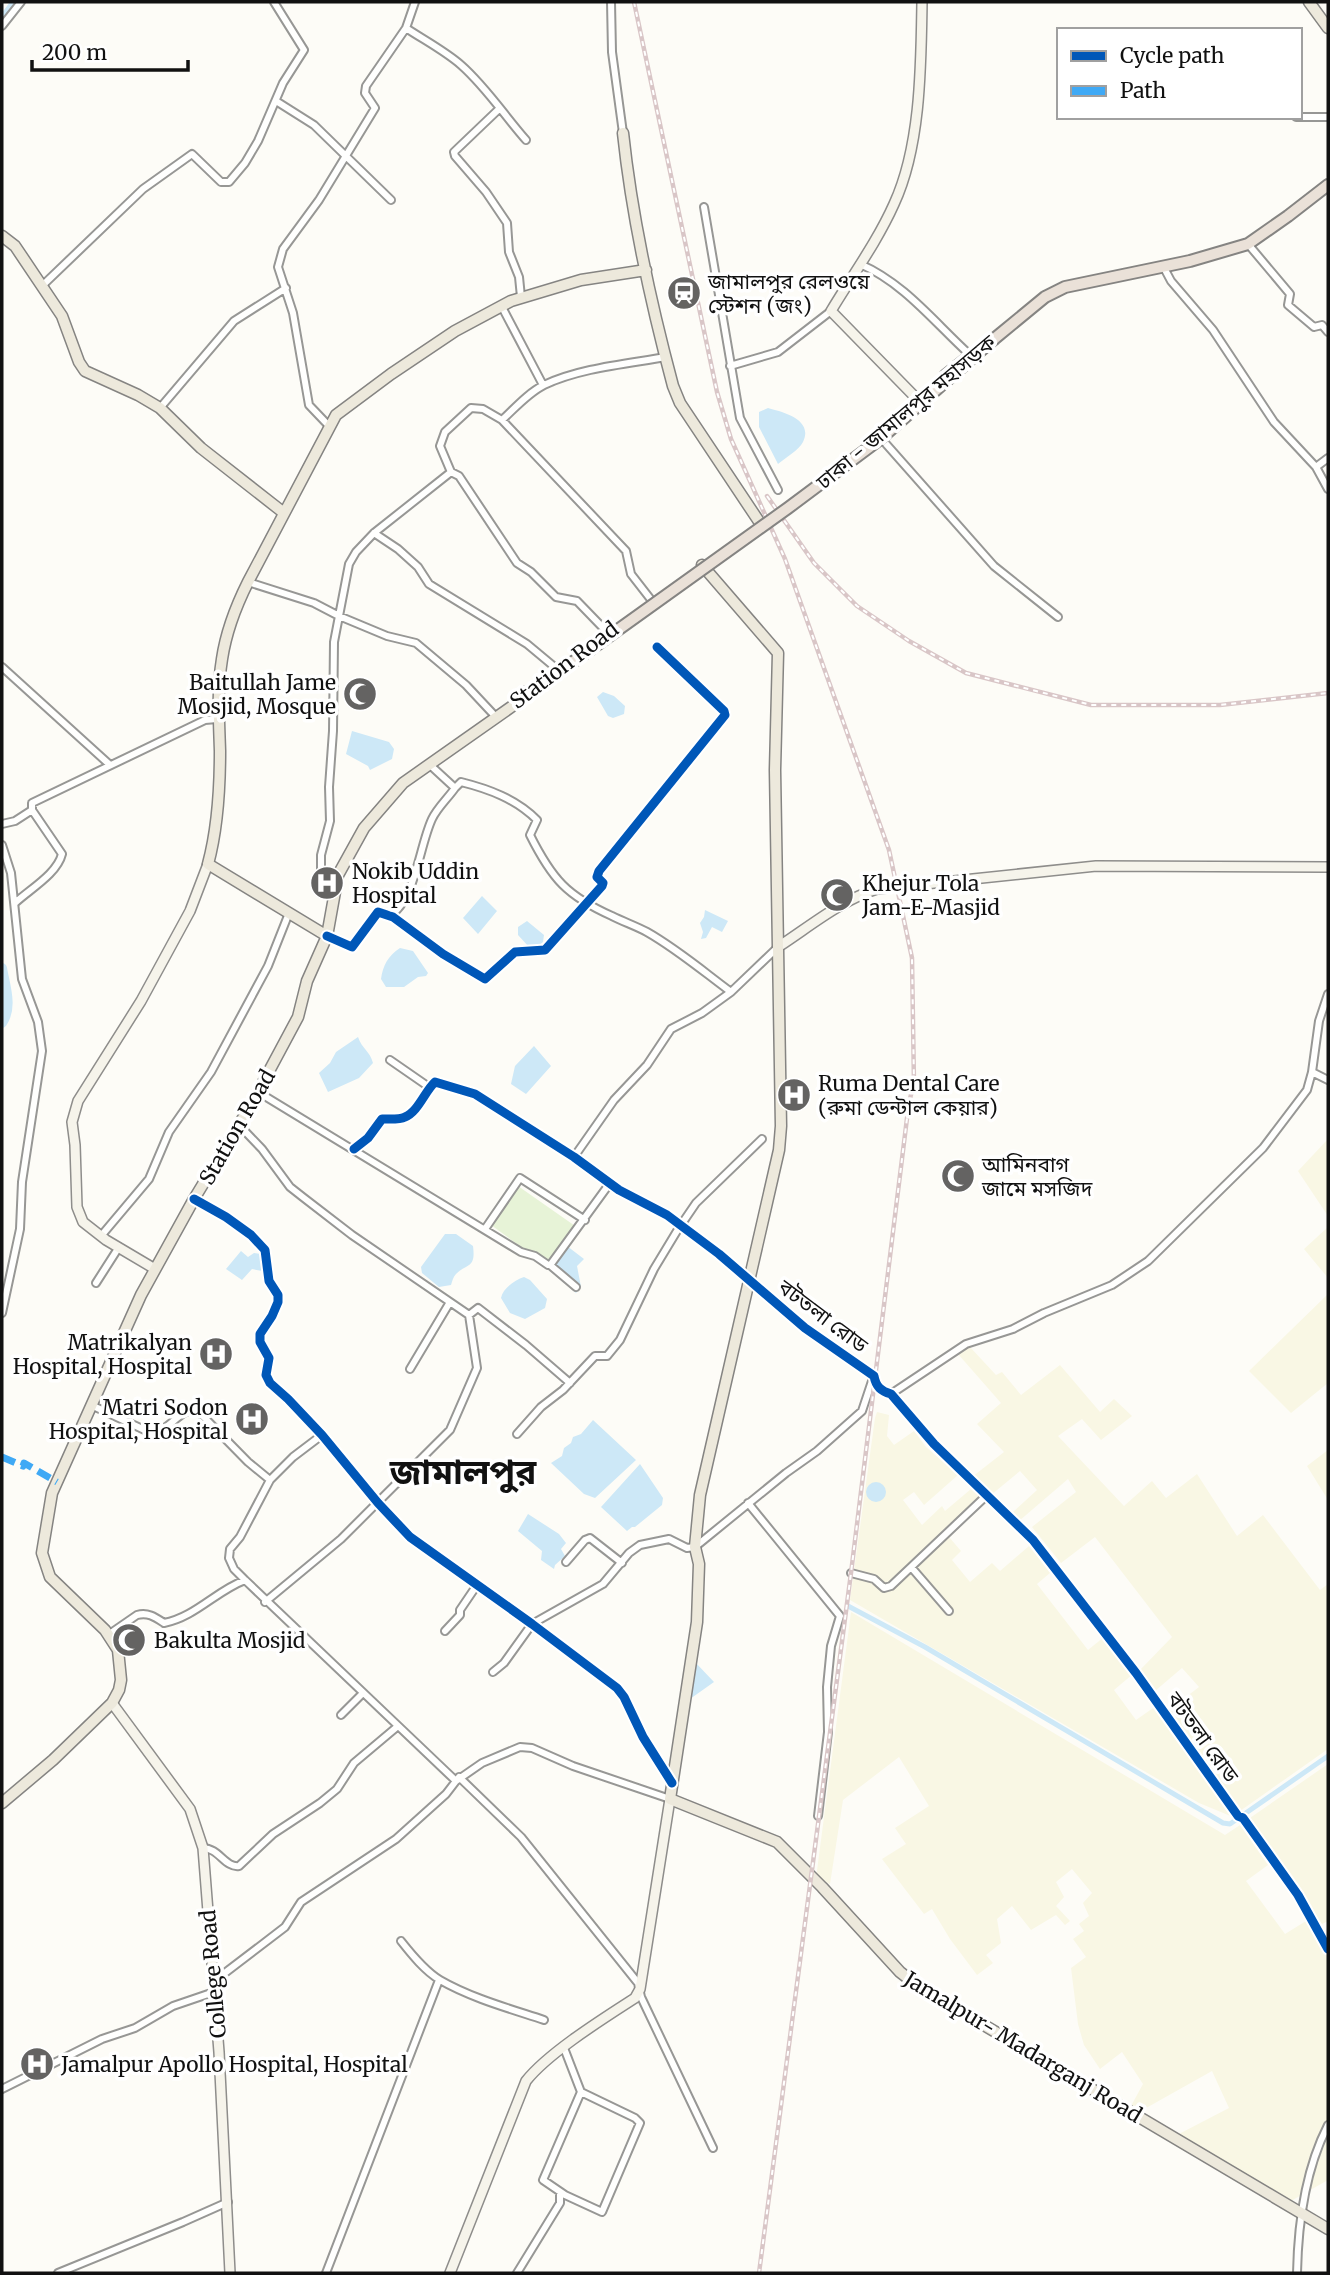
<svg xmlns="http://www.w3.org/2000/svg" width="1330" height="2275" font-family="Merriweather,'Noto Sans Bengali',serif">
<rect width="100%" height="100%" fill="#fdfcf7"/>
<path fill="#f9f7e4" d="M 1328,1139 L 1328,1216 L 1298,1171 Z
M 1328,1227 L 1328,1278 L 1304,1249 Z
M 1328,1294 L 1328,1383 L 1291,1413 L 1249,1371 Z
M 970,1347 L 996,1375 L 1002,1372 L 1021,1395 L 1060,1365 L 1100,1412 L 1114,1399 L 1132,1416 L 1101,1440 L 1082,1419 L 1058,1436 L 1124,1506 L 1152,1481 L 1166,1498 L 1197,1474 L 1237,1536 L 1263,1515 L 1320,1590 L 1328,1584 L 1328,1749 L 1240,1811 L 1169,1710 L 1199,1687 L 1182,1668 L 1155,1691 L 1140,1670 L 1172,1637 L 1095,1537 L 1061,1563 L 1032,1527 L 1076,1492 L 1068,1479 L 1019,1521 L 1013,1512 L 1037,1490 L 1020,1471 L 991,1495 L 972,1477 L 1004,1452 L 977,1424 L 1001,1403 L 958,1354 Z
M 877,1412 L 889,1415 L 887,1436 L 894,1445 L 914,1431 L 926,1447 L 958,1475 L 924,1505 L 914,1492 L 903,1500 L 922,1525 L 942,1506 L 945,1511 L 971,1489 L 981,1497 L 943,1530 L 961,1551 L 952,1560 L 970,1582 L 992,1563 L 1000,1571 L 1029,1546 L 1050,1573 L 1037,1584 L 1088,1650 L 1104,1637 L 1133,1674 L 1114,1690 L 1136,1720 L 1156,1706 L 1233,1817 L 1199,1803 L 850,1600 L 875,1418 Z
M 1328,1450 L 1328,1500 L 1307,1466 Z
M 851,1612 L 1225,1835 L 1240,1825 L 1268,1865 L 1246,1881 L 1285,1934 L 1306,1921 L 1328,1956 L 1328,2180 L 1291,2201 L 1177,2135 L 1229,2108 L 1212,2071 L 1139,2112 L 1131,2106 L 1143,2084 L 1122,2052 L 1100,2069 L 1084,2045 L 1078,2024 L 1071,1968 L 1086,1957 L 1073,1939 L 1084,1931 L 1079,1924 L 1089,1916 L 1083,1903 L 1092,1893 L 1072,1869 L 1056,1882 L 1064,1897 L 1056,1906 L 1070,1921 L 1065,1925 L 1056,1915 L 1031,1930 L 1012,1906 L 997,1919 L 1001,1943 L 986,1955 L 993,1963 L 977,1975 L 950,1939 L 932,1909 L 924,1914 L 882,1859 L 906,1844 L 895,1828 L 929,1806 L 899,1757 L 843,1800 L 830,1884 L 816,1878 Z
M 1328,1764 L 1328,1921 L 1322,1924 L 1247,1820 Z"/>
<path fill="#e7f3d7" d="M 518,1186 L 578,1228 L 550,1268 L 491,1225 Z"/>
<path fill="#cde8f7" d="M 768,408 C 782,412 814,419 803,442 C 799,450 785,458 778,464 L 759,427 L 759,412 Z
M 603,692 L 614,696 L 625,706 L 624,714 L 613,718 L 608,716 L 597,697 Z
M 352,731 L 389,742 L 394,749 L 392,759 L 370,770 L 368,766 L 346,754 Z
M 482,896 L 497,911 L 478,934 L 463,918 Z
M 705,910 L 728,921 L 722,932 L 712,927 L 706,938 L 701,939 L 703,932 L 700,923 L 704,917 Z
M 527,921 L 544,935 L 543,942 L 537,947 L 529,947 L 518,935 L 518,927 Z
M 400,948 L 413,951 L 428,973 L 426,976 L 418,977 L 404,987 L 386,987 L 381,979 C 383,965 388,956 400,948 Z
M 358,1037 C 362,1049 370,1051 373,1063 L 359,1078 L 328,1092 L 319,1073 L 330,1063 L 336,1052 Z
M 534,1046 L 551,1066 L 526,1094 L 511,1084 L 515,1066 Z
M 445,1234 L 456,1234 L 473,1246 C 476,1269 467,1263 456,1274 C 453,1277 452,1282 451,1285 L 439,1287 L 422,1273 L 421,1267 Z
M 567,1246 L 584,1259 L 577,1266 L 581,1287 L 576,1293 L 548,1269 Z
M 241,1251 L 248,1257 L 254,1253 L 261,1254 L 262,1271 L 252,1269 L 242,1280 L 226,1269 Z
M 524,1277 L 530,1280 L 547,1299 L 545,1308 L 525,1319 L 510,1313 L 501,1298 C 503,1288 515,1280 524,1277 Z
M 593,1420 L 636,1460 L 595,1498 L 584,1494 L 551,1463 L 562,1456 L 564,1448 L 571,1443 L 573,1437 L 581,1434 Z
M 640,1464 L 663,1498 L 662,1505 L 635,1527 L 632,1527 L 627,1531 L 601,1507 Z
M866 1492a10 10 0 1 1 20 0a10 10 0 1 1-20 0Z
M 528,1514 L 559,1534 L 566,1543 L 561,1549 L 565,1556 L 555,1565 L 554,1569 L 541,1560 L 542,1551 L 518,1531 Z
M 695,1662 L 714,1682 L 690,1699 Z"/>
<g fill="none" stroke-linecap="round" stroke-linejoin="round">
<path stroke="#cde8f7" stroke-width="5" d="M 2,17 L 13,2
M 848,1606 L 925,1647 L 1223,1823 L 1230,1824 L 1328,1756"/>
<path stroke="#cde8f7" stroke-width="10" d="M 2,968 C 5,986 13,1007 2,1023"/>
<g stroke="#979795" stroke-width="10">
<path id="street" d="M 611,2 L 612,52 L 623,133
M 2,26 L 21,2
M 406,28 C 424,40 445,51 461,65 C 486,87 504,115 526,140
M 276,101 L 314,125 L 391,200
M 499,109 L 454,152 L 455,156 L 486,192 L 507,223 L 509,252 L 519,277 L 521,297
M 1296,117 L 1328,117
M 704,207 L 740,418 L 778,490
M 1248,244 L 1290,294 L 1288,305 L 1314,327 L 1322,325 L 1328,332
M 860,264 C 904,283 934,322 969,354
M 1163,266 L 1171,281 L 1213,330 L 1274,422 L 1316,467 L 1328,489
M 43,285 L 143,189 L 192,154 L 221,182 L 229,182 L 245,163 L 258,141 L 283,83 L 304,50 L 274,2
M 502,307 L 543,385
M 730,366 L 778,352 L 831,311
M 160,408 L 234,321 L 286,288
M 502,420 C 515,408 528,393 544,385 C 580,368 626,364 666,357
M 330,427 L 309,405 L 293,313 L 278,267 L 283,249 L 319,200 L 375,108 L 365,93 L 366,86 L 406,28 L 415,2
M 879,436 L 994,566 L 1058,617
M 1316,467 L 1328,458
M 374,533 L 398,549 L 418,567 L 429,584 L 527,644 L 557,669
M 248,582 L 314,603 L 339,616 L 387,636 L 416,643 L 466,685 L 495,716
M 607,632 L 577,601 L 556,597 L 531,572 L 517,563 L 459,476 L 451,472 L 440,446 L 445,432 L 471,408 L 483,409 L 502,420 L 626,551 L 631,574 L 652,601
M 2,667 L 110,765
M 429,764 L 455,788 L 461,782 C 489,789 516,799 537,820 L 530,835 C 552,879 567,896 612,916 C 624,922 636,926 647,932 C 677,949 704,972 731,992
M 2,824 L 15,821 L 32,810
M 2,845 L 11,873 L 22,979 L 38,1022 L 42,1051 L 22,1182 L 20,1229 L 2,1313
M 335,889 L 321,869 L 321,855 L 330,821 L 329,787 L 333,731 L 334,642 L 349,564 L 356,552 L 374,533 L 451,472
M 15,903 C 30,889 57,874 62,854 L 32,810 L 32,803 L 205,720 L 217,719
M 390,916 C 416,898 419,847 432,819 C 437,808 448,798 455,788
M 327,936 L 352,947 L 378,912 L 393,917 L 443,954 L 485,979 L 515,952 L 545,950 L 602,886 L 603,883 L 597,877 L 599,871 L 725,715 L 724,711 L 657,647
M 390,1060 L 429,1087
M 1312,1072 L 1328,1080
M 258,1092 L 521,1252 L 535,1256 L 548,1265 L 551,1264 L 610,1183
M 239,1125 L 262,1149 L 290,1187 L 304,1198 L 352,1235 L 469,1315 L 478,1308 L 526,1345 L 570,1383
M 354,1149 L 368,1138 L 382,1119 C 390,1119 399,1120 405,1117 C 418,1112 425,1091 435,1082 L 475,1094 L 574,1157 L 619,1190 L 667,1215 L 719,1254 L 805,1328 L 874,1376 C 876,1387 881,1391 891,1394 L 934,1444 L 1033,1540 L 1136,1673 L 1238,1816 L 1243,1818 L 1298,1895 L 1328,1949
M 574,1157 L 614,1100 L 647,1065 L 671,1029 L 702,1013 L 731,992 L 777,948
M 194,1199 L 226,1217 L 251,1235 L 265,1250 L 269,1281 L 278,1295 L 278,1302 L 272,1316 L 260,1334 L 260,1342 L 269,1358 L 266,1375 L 270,1383 L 288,1399 L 322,1435 L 378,1503 L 410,1537 L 532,1624 L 617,1688 L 624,1697 L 643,1737 L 672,1783
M 681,1225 L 696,1203 L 762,1139
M 485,1229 L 520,1178 L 585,1220
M 101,1236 L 149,1179 L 169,1132 L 211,1072 L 268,966 L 289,913
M 550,1265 L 576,1287
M 96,1283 L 119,1247
M 410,1369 L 450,1302
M 891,1394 L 966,1344 L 1013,1329 L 1044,1313 L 1112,1285 L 1148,1261 L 1263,1148 L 1307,1090 L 1312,1072 L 1319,1021 L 1328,994
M 91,1405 L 151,1433 C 169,1432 178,1410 196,1409 L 248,1462 L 270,1480
M 517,1434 L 541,1407 L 563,1390 L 595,1356 L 607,1356 L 620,1340 L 654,1269 L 680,1226
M 748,1503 L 840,1616 L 831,1646 L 827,1687 L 828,1732 L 818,1816
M 566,1562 L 585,1540 L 590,1538 L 622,1563
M 911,1567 L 949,1611
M 851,1573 L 874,1579 L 884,1588 L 891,1586 L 986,1496
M 245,1580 L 234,1569 L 229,1558 L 230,1549 L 240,1537 L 270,1480 L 293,1457 L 322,1435
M 265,1602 L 341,1539 L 450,1430 L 477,1368 L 469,1315
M 445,1631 L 460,1615 L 460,1610 L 477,1585
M 108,1635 L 137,1615 C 148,1612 155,1617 164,1623 C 195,1617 216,1591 245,1580 L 456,1781 L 482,1763 L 520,1747 L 532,1748 L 573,1766 L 670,1799
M 493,1672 L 504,1663 L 532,1624 L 603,1584 L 629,1553 L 640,1545 L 669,1539 L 687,1548 L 695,1547 L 786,1473 L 817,1451 L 862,1411 L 873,1378
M 341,1715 L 363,1693
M 459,1777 L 521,1837 L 638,1983 L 641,1997 L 713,2148
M 203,1848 C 219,1848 225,1868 239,1866 L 273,1834 L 320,1803 L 337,1789 L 354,1763 L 398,1726
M 401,1941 C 412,1955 425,1971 440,1980 C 471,1998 511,2009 544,2020
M 213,1982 L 285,1927 L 301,1902 L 396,1839 L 446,1794 L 456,1781
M 564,2048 L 581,2092 L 543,2180 L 565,2195 L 602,2212 L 640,2123 L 635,2118 L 581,2092
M 2,2089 L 102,2039 L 135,2028 L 173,2006 L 214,1992
M 58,2273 L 183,2222 L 228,2202
M 326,2273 L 439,1980
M 517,2273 L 560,2203 L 560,2192
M 1297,2273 C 1298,2222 1305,2170 1328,2125"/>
</g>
<g stroke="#8e8d8b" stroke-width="12">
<path id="secondary" d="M 918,400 L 831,311 C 852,276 877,242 894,204 C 921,146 921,65 922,2
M 778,947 C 809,927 841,900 877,889 L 1096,866 L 1328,867
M 155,1269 L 106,1240 L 83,1222 L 77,1207 L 75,1145 L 72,1122 L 78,1101 L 141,1001 L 190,911 L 208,864
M 112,1703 L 190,1809 L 203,1848 L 219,2052 L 230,2273
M 450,2273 L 526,2081 C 548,2053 604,2018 635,1998 L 640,1989 L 670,1799"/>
</g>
<g stroke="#858482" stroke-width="13">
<path id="primary" d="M 1309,2 L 1328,28
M 623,133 C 632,218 651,304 673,386 L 680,403 L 760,523
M 2,236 L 15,246 L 62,316 L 79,362 L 85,371 L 138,395 L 160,408 L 201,448 L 284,513
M 945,375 L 979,348
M 702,565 L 778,653 L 775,770 L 781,1126 L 779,1150 L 700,1495 L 695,1547 L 699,1564 L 697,1622 L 670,1799 L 777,1842 L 822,1887 L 900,1972 L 918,1986 L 1328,2229
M 327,936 L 208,864 C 218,827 220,789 220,751 C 219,720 217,690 222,659 C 226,632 236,606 248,582 L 336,415 L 391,374 L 455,331 L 511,301 L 581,280 L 646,270
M 2,1803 L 53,1760 L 112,1703 L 119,1690 L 121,1680 L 118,1650 L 105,1630 L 50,1577 L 42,1553 L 52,1493 L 141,1295 L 194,1199 L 252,1103 L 298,1017 L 307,981 L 327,936 L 338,875 L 364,828 L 403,783 L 514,705 L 517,697 L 525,692"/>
</g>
<g stroke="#858482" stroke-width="14">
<path id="highway" d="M 994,339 L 1045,297 L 1065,287 L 1190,261 L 1248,244 L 1288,216 L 1328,185"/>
</g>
<use href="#street" stroke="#fffffe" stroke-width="6"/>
<use href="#secondary" stroke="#f6f4eb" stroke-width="9"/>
<use href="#primary" stroke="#ede9dc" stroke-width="10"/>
<use href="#highway" stroke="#eae1d8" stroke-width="10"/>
<g stroke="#d9c6c7" stroke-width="4.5">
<path id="rail" d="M 634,2 L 717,392 L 731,439 L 785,559 L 889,850 L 912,958 L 914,1084 L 909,1102 L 851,1573 L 759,2273
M 767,496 L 814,563 L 857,606 L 909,641 L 966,673 L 1091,705 L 1220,705 L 1328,693"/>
</g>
<use href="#rail" stroke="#fff" stroke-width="2" stroke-dasharray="5" stroke-linecap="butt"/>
<g stroke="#858482" stroke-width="14" stroke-linecap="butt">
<path id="highway-bridge" d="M 520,700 L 788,508 L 879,440 L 994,339"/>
</g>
<use href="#highway-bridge" stroke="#eae1d8" stroke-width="10"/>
<path stroke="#3fa9f5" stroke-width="7" stroke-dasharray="14 7" stroke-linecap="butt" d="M 2,1457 L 23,1466 L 24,1463 L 57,1482"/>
<g stroke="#fff" stroke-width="13">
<path id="cycleway" d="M 327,936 L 352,947 L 378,912 L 393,917 L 443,954 L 485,979 L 515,952 L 545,950 L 602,886 L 603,883 L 597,877 L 599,871 L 725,715 L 724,711 L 657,647
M 354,1149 L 368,1138 L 382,1119 C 390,1119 399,1120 405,1117 C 418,1112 425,1091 435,1082 L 475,1094 L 574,1157 L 619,1190 L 667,1215 L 719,1254 L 805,1328 L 874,1376 C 876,1387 881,1391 891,1394 L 934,1444 L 1033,1540 L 1136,1673 L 1238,1816 L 1243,1818 L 1298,1895 L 1328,1949
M 194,1199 L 226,1217 L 251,1235 L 265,1250 L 269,1281 L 278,1295 L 278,1302 L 272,1316 L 260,1334 L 260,1342 L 269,1358 L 266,1375 L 270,1383 L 288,1399 L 322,1435 L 378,1503 L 410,1537 L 532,1624 L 617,1688 L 624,1697 L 643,1737 L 672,1783"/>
</g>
<use href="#cycleway" stroke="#0057b8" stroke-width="9"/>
</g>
<defs>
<g id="station-disc" transform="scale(1.75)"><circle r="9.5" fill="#646362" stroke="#fff"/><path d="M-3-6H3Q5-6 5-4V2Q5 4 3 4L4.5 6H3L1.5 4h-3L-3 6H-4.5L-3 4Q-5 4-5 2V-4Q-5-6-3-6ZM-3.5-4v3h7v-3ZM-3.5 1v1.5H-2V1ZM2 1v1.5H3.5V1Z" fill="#fff"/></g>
<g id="mosque-disc" transform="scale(1.75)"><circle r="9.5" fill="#646362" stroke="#fff"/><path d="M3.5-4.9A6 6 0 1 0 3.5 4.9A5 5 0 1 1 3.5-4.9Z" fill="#fff"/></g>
<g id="hospital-disc" transform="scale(1.75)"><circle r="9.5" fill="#646362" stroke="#fff"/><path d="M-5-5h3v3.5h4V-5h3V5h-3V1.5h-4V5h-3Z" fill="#fff"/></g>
</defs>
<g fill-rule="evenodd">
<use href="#station-disc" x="684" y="293"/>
<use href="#mosque-disc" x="360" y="694"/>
<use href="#hospital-disc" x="327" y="883"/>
<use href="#mosque-disc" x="837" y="895"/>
<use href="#hospital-disc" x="794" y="1095"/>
<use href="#mosque-disc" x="958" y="1176"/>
<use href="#hospital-disc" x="216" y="1354"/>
<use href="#hospital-disc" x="252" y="1419"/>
<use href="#mosque-disc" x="129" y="1640"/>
<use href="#hospital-disc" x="37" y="2064"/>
</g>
<g text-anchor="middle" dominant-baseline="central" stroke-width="7" stroke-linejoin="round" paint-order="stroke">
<g font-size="21" fill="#111" stroke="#fff" text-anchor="start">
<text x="708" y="281">জামালপুর রেলওয়ে<tspan x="708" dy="24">স্টেশন (জং)</tspan></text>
<text x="336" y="682" text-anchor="end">Baitullah Jame<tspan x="336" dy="24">Mosjid, Mosque</tspan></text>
<text x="352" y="871">Nokib Uddin<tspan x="352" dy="24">Hospital</tspan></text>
<text x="862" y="883">Khejur Tola<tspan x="862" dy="24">Jam-E-Masjid</tspan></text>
<text x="818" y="1083">Ruma Dental Care<tspan x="818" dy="24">(রুমা ডেন্টাল কেয়ার)</tspan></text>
<text x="982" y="1164">আমিনবাগ<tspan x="982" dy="24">জামে মসজিদ</tspan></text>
<text x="192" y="1342" text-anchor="end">Matrikalyan<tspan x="192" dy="24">Hospital, Hospital</tspan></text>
<text x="228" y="1407" text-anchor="end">Matri Sodon<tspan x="228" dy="24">Hospital, Hospital</tspan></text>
<text x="154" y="1640">Bakulta Mosjid</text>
<text x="61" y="2064">Jamalpur Apollo Hospital, Hospital</text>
</g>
<g font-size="21" fill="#111" stroke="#fff">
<text transform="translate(906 412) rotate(-40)">ঢাকা - জামালপুর মহাসড়ক</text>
<text transform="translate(564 665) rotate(-37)">Station Road</text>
<text transform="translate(237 1127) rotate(-60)">Station Road</text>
<text transform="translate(823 1316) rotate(37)">বটতলা রোড</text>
<text transform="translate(1203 1737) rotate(54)">বটতলা রোড</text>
<text transform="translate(213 1974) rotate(-95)">College Road</text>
<text transform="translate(1023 2047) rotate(31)">Jamalpur- Madarganj Road</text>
</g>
<g font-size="35" font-weight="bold" fill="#111" stroke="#fff">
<text x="463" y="1472">জামালপুর</text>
</g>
</g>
<rect width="1330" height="2275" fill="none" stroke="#111111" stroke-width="7"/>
<rect x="1057" y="28" width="245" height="91" fill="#ffffff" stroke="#a0a0a0" stroke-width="2"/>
<rect x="1071" y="51" width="35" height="10" fill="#0057b8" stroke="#a0a0a0" stroke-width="2"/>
<text x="1120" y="63" font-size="21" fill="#111111">Cycle path</text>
<rect x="1071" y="86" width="35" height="10" fill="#3fa9f5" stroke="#a0a0a0" stroke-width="2"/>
<text x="1120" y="98" font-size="21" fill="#111111">Path</text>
<path d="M32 60v10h156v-10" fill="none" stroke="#111111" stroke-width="3.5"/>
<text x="42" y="60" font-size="21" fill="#111111" stroke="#ffffff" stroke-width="5" paint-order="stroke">200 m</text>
</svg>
